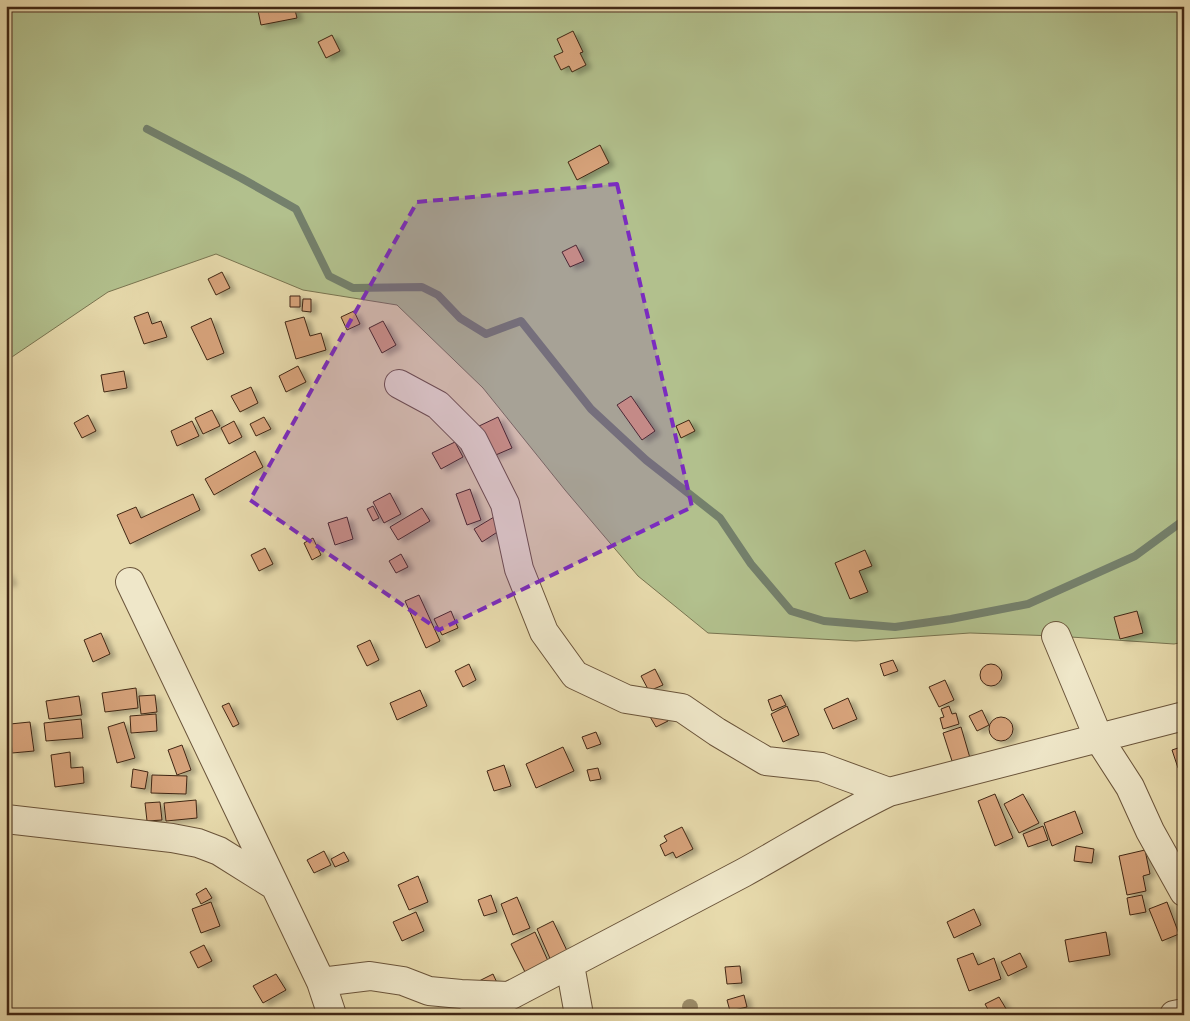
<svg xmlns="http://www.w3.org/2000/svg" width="1190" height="1021" font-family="'IM FELL DW Pica',serif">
<defs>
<filter id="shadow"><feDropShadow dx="5.5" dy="3" stdDeviation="2.5" flood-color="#0004"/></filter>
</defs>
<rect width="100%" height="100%" fill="#e7daac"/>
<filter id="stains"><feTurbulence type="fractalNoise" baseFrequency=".004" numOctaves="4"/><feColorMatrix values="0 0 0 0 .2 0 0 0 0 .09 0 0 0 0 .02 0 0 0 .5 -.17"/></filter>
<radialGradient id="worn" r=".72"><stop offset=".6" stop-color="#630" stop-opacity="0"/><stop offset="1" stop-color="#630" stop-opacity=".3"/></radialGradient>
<path fill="#b2c08d" stroke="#797450" d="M 6,6 L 1184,6 L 1184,642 L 1174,644 L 1056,636 L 970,633 L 856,641 L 708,633 L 638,576 L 565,490 L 483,388 L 397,305 L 303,290 L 216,254 L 108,292 L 6,361 Z"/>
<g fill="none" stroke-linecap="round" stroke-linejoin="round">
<path stroke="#74806c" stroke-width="8" d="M 147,129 L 241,178 L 296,209 L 329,276 L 353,288 L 422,287 L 438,295 L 460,318 L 486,334 L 521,321 L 591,409 L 646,460 L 720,518 L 751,564 L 791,611 L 824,621 L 895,627 L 951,619 L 1028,604 L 1135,556 L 1184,520"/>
</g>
<path fill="#d6a27a" stroke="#402714" filter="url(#shadow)" d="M 257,6 L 294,6 L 297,18 L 261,25 Z
M 573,31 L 583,52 L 580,53 L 586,65 L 572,72 L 569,66 L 561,70 L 554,56 L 563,52 L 557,39 Z
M 332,35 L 340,51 L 326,58 L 318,42 Z
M 600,145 L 609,163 L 577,180 L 568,162 Z
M 576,245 L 584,261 L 570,267 L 562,252 Z
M 222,272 L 230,288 L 216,295 L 208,279 Z
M 290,296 L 300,296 L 300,307 L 290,307 Z
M 303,299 L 311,299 L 311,312 L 302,311 Z
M 354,311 L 360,324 L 347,330 L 341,317 Z
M 148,312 L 152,324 L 161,321 L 167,337 L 144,344 L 134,317 Z
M 304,317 L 310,336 L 321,333 L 326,350 L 296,359 L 285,322 Z
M 211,318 L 224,353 L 207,360 L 191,327 Z
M 383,321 L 396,345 L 382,353 L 369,328 Z
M 298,366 L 306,382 L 286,392 L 279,376 Z
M 124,371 L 127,388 L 104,392 L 101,375 Z
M 251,387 L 258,403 L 240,412 L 231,396 Z
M 631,396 L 655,431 L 642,440 L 617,405 Z
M 212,410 L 220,426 L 203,434 L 195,418 Z
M 88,415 L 96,431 L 82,438 L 74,423 Z
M 264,417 L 271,429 L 256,436 L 250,424 Z
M 498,417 L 512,448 L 491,457 L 477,427 Z
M 689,420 L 695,431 L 681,438 L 676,426 Z
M 192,421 L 199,436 L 177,446 L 171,431 Z
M 234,421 L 242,437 L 229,444 L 221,428 Z
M 455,442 L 463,457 L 441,469 L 432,453 Z
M 255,451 L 263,467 L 214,495 L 205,479 Z
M 470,489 L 481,520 L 467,525 L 456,494 Z
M 390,493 L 401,514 L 384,523 L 373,502 Z
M 193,494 L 200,510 L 130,544 L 117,515 L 136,507 L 141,518 Z
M 373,506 L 379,518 L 373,521 L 367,509 Z
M 422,508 L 430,521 L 398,540 L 390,527 Z
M 347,517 L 353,539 L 335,545 L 328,523 Z
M 494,517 L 502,529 L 482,542 L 474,529 Z
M 313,538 L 321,555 L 312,560 L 304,543 Z
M 265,548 L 273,564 L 259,571 L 251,555 Z
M 865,550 L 872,566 L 859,571 L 868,592 L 850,599 L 835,563 Z
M 401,554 L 408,567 L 396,573 L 389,561 Z
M 6,571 L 11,582 L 6,584 Z
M 419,595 L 440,641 L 426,648 L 405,601 Z
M 451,611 L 458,628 L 442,635 L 434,619 Z
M 1137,611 L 1143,633 L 1120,639 L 1114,617 Z
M 101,633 L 110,654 L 93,662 L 84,640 Z
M 370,640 L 379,660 L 367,666 L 357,646 Z
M 893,660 L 898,671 L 884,676 L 880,664 Z
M 469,664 L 476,680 L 463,687 L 455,671 Z
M980 675a11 11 0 1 1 22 0a11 11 0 1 1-22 0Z
M 655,669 L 663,685 L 649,691 L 641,676 Z
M 945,680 L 954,700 L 939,707 L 929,687 Z
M 136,688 L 138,708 L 105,712 L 102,693 Z
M 420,690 L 427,706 L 397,720 L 390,703 Z
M 155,695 L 157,712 L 141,714 L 139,696 Z
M 781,695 L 786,705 L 772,711 L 768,700 Z
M 79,696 L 82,715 L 49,719 L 46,701 Z
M 848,698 L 857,719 L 833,729 L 824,709 Z
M 229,703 L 239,724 L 233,727 L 222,706 Z
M 787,706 L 799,735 L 783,742 L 771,714 Z
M 949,706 L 952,714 L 956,713 L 959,724 L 943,729 L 940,718 L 944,717 L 941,709 Z
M 662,709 L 668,721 L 656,727 L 649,715 Z
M 982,710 L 989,725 L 977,731 L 969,716 Z
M 156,714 L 157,731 L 131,733 L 130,716 Z
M989 729a12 12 0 1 1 24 0a12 12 0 1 1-24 0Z
M 81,719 L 83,738 L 46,741 L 44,723 Z
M 30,722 L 34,751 L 12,753 L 10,724 Z
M 124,722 L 135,758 L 117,763 L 108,727 Z
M 961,727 L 970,758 L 953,764 L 943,733 Z
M 596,732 L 601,744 L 587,749 L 582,737 Z
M 182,745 L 191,770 L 177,775 L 168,750 Z
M 1184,746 L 1184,766 L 1178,768 L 1172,750 Z
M 563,747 L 574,771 L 536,788 L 526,764 Z
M 70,752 L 71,768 L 83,767 L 84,783 L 55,787 L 51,755 Z
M 504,765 L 511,786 L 494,791 L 487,771 Z
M 598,768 L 601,779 L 590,781 L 587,770 Z
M 133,769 L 148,772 L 145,789 L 131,787 Z
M 152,775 L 187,776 L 186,794 L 151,793 Z
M 995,794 L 1013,838 L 995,846 L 978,801 Z
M 1023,794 L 1039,823 L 1019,833 L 1004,804 Z
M 196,800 L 197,818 L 166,821 L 164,803 Z
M 160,802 L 162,820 L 147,821 L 145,803 Z
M 1075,811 L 1083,833 L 1052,846 L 1044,823 Z
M 1043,826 L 1048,840 L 1028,847 L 1023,834 Z
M 682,827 L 693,849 L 676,858 L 673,852 L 665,856 L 660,845 L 667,841 L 664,836 Z
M 1076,846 L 1094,849 L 1092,863 L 1074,861 Z
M 1145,850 L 1150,874 L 1143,876 L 1146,891 L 1127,895 L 1119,856 Z
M 324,851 L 331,865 L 314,873 L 307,860 Z
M 344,852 L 349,861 L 335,867 L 331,859 Z
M 418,876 L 428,902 L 409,910 L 398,885 Z
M 206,888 L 212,898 L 201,904 L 196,894 Z
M 491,895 L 497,912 L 484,916 L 478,900 Z
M 1142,895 L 1146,912 L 1130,915 L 1127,898 Z
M 517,897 L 530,928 L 513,935 L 501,904 Z
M 211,902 L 220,926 L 201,933 L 192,909 Z
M 1167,902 L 1179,934 L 1162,941 L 1149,909 Z
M 974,909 L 981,925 L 954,938 L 947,922 Z
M 416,912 L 424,931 L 402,941 L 393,922 Z
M 553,921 L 569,955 L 552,963 L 537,929 Z
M 535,932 L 548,961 L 525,972 L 511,944 Z
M 1106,932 L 1110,955 L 1069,962 L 1065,940 Z
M 204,945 L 212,961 L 198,968 L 190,952 Z
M 973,953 L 978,965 L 994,958 L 1001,979 L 969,991 L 957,959 Z
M 1020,953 L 1027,967 L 1008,976 L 1001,962 Z
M 740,966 L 742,983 L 727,984 L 725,967 Z
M 276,974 L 286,990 L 263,1003 L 253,986 Z
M 493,974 L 498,985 L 479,981 Z
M 744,995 L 747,1007 L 730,1011 L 727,1000 Z
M 999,997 L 1008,1012 L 1003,1015 L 991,1015 L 985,1004 Z"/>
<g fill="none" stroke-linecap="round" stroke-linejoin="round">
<g stroke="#6a543a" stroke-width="30">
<path id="minor" d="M 399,384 L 438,405 L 473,440 L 505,504 L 519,569 L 544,632 L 575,675 L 626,699 L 682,708 L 717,732 L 766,761 L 821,767 L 889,792
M 130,582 L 321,982 L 332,1015
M 1056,636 L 1099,739 L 1130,787 L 1150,831 L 1184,892
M 6,819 L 172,838 L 198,843 L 219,851 L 275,886
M 570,965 L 579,1015
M 321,982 L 370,976 L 403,981 L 429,991 L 461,994 L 508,996
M 473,1015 C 563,968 653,921 743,873 C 792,846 839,816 889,792 L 1184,716
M 1174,1015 L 1184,1013"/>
</g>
<use href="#minor" stroke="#efe7c9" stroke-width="28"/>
</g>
<circle fill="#9b8c69" cx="690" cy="1007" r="8"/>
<path fill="#7b2cbf" fill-opacity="0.2" stroke="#7b2cbf" stroke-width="4" stroke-dasharray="10 6" stroke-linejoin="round" d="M 617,184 L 692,507 L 439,630 L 250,500 L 417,202 Z"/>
<rect width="1190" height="1021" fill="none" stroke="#e7daac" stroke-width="25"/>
<rect x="8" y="8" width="1175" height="1006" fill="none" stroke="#402714" stroke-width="2.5"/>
<rect x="12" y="12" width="1165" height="996" fill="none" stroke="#402714"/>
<rect width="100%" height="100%" filter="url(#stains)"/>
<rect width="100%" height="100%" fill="url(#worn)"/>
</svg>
